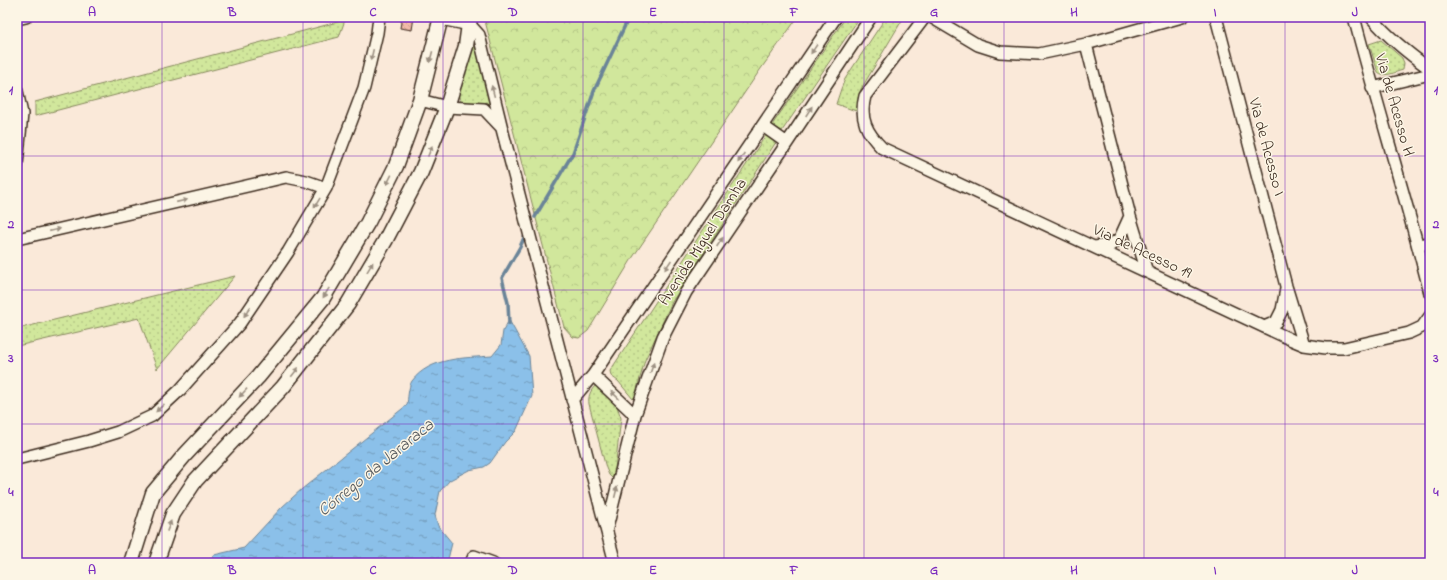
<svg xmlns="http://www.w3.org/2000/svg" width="1447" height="580" font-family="'Indie Flower',sans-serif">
<defs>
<pattern id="green-dots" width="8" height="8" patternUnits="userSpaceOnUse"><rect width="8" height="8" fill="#d1e79c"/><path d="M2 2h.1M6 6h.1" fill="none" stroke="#b4c686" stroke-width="1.8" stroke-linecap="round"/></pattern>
<pattern id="forest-crowns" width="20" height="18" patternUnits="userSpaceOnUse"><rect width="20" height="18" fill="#d1e79c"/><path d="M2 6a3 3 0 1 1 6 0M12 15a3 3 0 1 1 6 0" fill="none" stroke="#b4c686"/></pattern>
<pattern id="water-ripples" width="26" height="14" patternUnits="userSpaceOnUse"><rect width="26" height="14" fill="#8bc0e9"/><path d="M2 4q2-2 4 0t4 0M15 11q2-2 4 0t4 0" fill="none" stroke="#739cbc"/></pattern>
<pattern id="building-back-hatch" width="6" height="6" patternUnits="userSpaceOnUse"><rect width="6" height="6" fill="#f2baa9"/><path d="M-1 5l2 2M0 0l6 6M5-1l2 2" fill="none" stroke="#d0a091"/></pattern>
</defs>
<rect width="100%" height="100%" fill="#fae9d9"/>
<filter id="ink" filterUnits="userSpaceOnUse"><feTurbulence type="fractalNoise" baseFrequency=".025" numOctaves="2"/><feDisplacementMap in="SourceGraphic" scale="8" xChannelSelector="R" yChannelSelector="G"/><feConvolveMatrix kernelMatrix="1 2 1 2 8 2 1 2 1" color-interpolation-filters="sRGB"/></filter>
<g filter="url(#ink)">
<path fill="url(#green-dots)" stroke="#86885d" d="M 846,17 L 860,17 L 782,131 L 772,125 Z
M 886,17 L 904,17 L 861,89 L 856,111 L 836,104 L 841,89 L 845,79 Z
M 345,20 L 339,37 L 35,116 L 35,102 Z
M 473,38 L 478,40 L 491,99 L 489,106 L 485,108 L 469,109 C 462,103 458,100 458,90 Z
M 1381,40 L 1402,58 L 1404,63 L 1403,70 C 1395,72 1385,78 1378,72 L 1369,44 Z
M 768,132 L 778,139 L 672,302 L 645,360 L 635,396 L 633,399 L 618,381 L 611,376 L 610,371 Z
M 235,276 L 157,369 L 139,318 L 17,346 L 17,329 Z
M 595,386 L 599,386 L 616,403 L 621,418 L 614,477 L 612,478 L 609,475 L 606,468 L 589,404 C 588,397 590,391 595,386 Z"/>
<path fill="url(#forest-crowns)" stroke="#86885d" d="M 484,17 L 798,17 L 760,70 L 633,257 L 588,331 L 579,338 L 573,337 L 564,327 Z"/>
<path fill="url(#water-ripples)" stroke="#6b8498" d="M 509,320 L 529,356 L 532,396 L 516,431 L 505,442 L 490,463 L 484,467 L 469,470 L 450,480 L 440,491 L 435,515 L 438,526 L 452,543 L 447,563 L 207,563 L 214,555 L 244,548 L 282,507 L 302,489 L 407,405 C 408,399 408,387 412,381 C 430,357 465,358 492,356 L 501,345 L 503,331 Z"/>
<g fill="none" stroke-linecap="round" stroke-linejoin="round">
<path stroke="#6b8498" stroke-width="3.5" d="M 535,217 L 573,153 L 594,91 L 629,17
M 509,324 L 508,303 L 502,278 L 520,247 L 526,233"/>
</g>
<path fill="url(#building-back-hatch)" stroke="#3b2a1e" d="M 402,17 L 414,17 L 412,30 L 400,28 Z"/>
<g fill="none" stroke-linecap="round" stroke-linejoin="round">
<g stroke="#3b2a1e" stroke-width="14">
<path id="minor" d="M 925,17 L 865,96 C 859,119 867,133 882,148 L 1292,340 L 1304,345 L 1326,348 L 1344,348 L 1409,333 L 1422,327 L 1430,316
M 931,17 L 978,45 L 1000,52 L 1039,54 L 1086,44 L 1182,17
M 1216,17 L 1286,286 L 1304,345
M 1354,17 C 1378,109 1407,201 1430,293
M 1371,17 C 1388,37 1409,54 1430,69
M 17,19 L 26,17
M 441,19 L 470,25 L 479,35 L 502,129 L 615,563
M 1086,44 L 1130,216 L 1147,272
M 1372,88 L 1430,74
M 17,91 L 22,114 L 17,165
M 420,100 L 447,107 L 484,109 L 501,127
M 763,126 L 787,143
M 17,239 L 286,177 L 306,181 L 326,188
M 1418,246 L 1430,242
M 1094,247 L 1111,245 L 1120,238 L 1130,216
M 1264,327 L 1276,322 L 1282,310 L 1286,289
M 593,375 L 635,415
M 572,400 L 593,375 L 836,17
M 17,459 L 89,441 L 118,432 L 152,416 L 180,390 L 240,323 L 288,252 L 326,188 L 364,88 L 377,33 L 379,17
M 607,528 L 635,415 L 663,337 L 686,292 L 787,143 L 871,17
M 471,563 L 474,556 L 493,563"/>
</g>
<g stroke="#3b2a1e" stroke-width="17">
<path id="tertiary" d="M 131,563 L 153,493 L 184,456 L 258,377 L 323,298 L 368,222 L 396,166 L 420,100 L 441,17
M 156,563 L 173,514 L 195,481 L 283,387 L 348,304 L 385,241 L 421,172 L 447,107 L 466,46 L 470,17"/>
</g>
<use href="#minor" stroke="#fcf5e5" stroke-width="11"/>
<use href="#tertiary" stroke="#fcf5e5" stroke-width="14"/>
</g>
<defs><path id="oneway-solid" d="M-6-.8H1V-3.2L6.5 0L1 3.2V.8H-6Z"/></defs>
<g fill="#9c9082">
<use href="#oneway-solid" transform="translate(814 49) rotate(124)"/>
<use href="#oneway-solid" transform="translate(372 55) rotate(103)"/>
<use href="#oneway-solid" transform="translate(431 57) rotate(105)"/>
<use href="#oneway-solid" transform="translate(493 91) rotate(-104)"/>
<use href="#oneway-solid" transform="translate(809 111) rotate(-57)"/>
<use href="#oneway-solid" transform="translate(430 151) rotate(-68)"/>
<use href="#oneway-solid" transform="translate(741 158) rotate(124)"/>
<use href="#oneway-solid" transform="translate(389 180) rotate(117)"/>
<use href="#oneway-solid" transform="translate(182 201) rotate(-13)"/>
<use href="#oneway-solid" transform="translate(317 203) rotate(121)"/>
<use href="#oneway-solid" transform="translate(55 230) rotate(-13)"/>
<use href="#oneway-solid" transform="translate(720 242) rotate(-56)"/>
<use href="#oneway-solid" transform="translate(668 265) rotate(124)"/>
<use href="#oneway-solid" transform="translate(370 267) rotate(-59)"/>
<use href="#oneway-solid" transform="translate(326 293) rotate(122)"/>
<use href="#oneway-solid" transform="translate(247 312) rotate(124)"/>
<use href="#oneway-solid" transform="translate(652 368) rotate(-71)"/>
<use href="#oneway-solid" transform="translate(295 372) rotate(-52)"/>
<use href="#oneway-solid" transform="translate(243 393) rotate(133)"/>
<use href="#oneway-solid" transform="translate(615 395) rotate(-136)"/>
<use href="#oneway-solid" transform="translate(160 408) rotate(137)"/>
<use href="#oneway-solid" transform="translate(616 492) rotate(-76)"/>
<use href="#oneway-solid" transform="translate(169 526) rotate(-69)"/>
</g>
</g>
<path fill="none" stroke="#7b2cbf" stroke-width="1" stroke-opacity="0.55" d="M 162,17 L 162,563M 303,17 L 303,563M 443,17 L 443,563M 583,17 L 583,563M 724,17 L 724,563M 864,17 L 864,563M 1004,17 L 1004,563M 1144,17 L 1144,563M 1285,17 L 1285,563M 17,156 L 1430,156M 17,290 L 1430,290M 17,424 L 1430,424"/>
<g text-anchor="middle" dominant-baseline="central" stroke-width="3" stroke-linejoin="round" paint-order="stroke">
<g font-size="16" fill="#3b2a1e" stroke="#fcf5e5">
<text transform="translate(1394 105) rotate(74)">Via de Acesso H</text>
<text transform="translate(1266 147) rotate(75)">Via de Acesso I</text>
<text transform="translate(703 242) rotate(-57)">Avenida Miguel Damha</text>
<text transform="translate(1142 252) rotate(25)">Via de Acesso 19</text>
</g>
<g font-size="17" font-style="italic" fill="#53575b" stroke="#fcf5e5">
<text transform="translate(376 468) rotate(-39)">Córrego da Jararaca</text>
</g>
</g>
<rect width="1447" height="580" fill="none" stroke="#fcf5e5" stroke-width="44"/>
<rect x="22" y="22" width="1403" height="536" fill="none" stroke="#7b2cbf" stroke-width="1.5"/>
<g font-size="13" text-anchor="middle" font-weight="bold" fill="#7b2cbf">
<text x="92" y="16">A</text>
<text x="232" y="16">B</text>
<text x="373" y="16">C</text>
<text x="513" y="16">D</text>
<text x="653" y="16">E</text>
<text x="794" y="16">F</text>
<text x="934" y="16">G</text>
<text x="1074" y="16">H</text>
<text x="1215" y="16">I</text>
<text x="1355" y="16">J</text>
<text x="11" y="94">1</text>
<text x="1436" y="94">1</text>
<text x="11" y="228">2</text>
<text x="1436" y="228">2</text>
<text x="11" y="362">3</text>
<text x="1436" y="362">3</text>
<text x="11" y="496">4</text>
<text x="1436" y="496">4</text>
<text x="92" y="574">A</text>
<text x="232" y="574">B</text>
<text x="373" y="574">C</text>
<text x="513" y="574">D</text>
<text x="653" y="574">E</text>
<text x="794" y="574">F</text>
<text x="934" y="574">G</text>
<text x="1074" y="574">H</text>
<text x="1215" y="574">I</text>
<text x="1355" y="574">J</text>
</g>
</svg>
